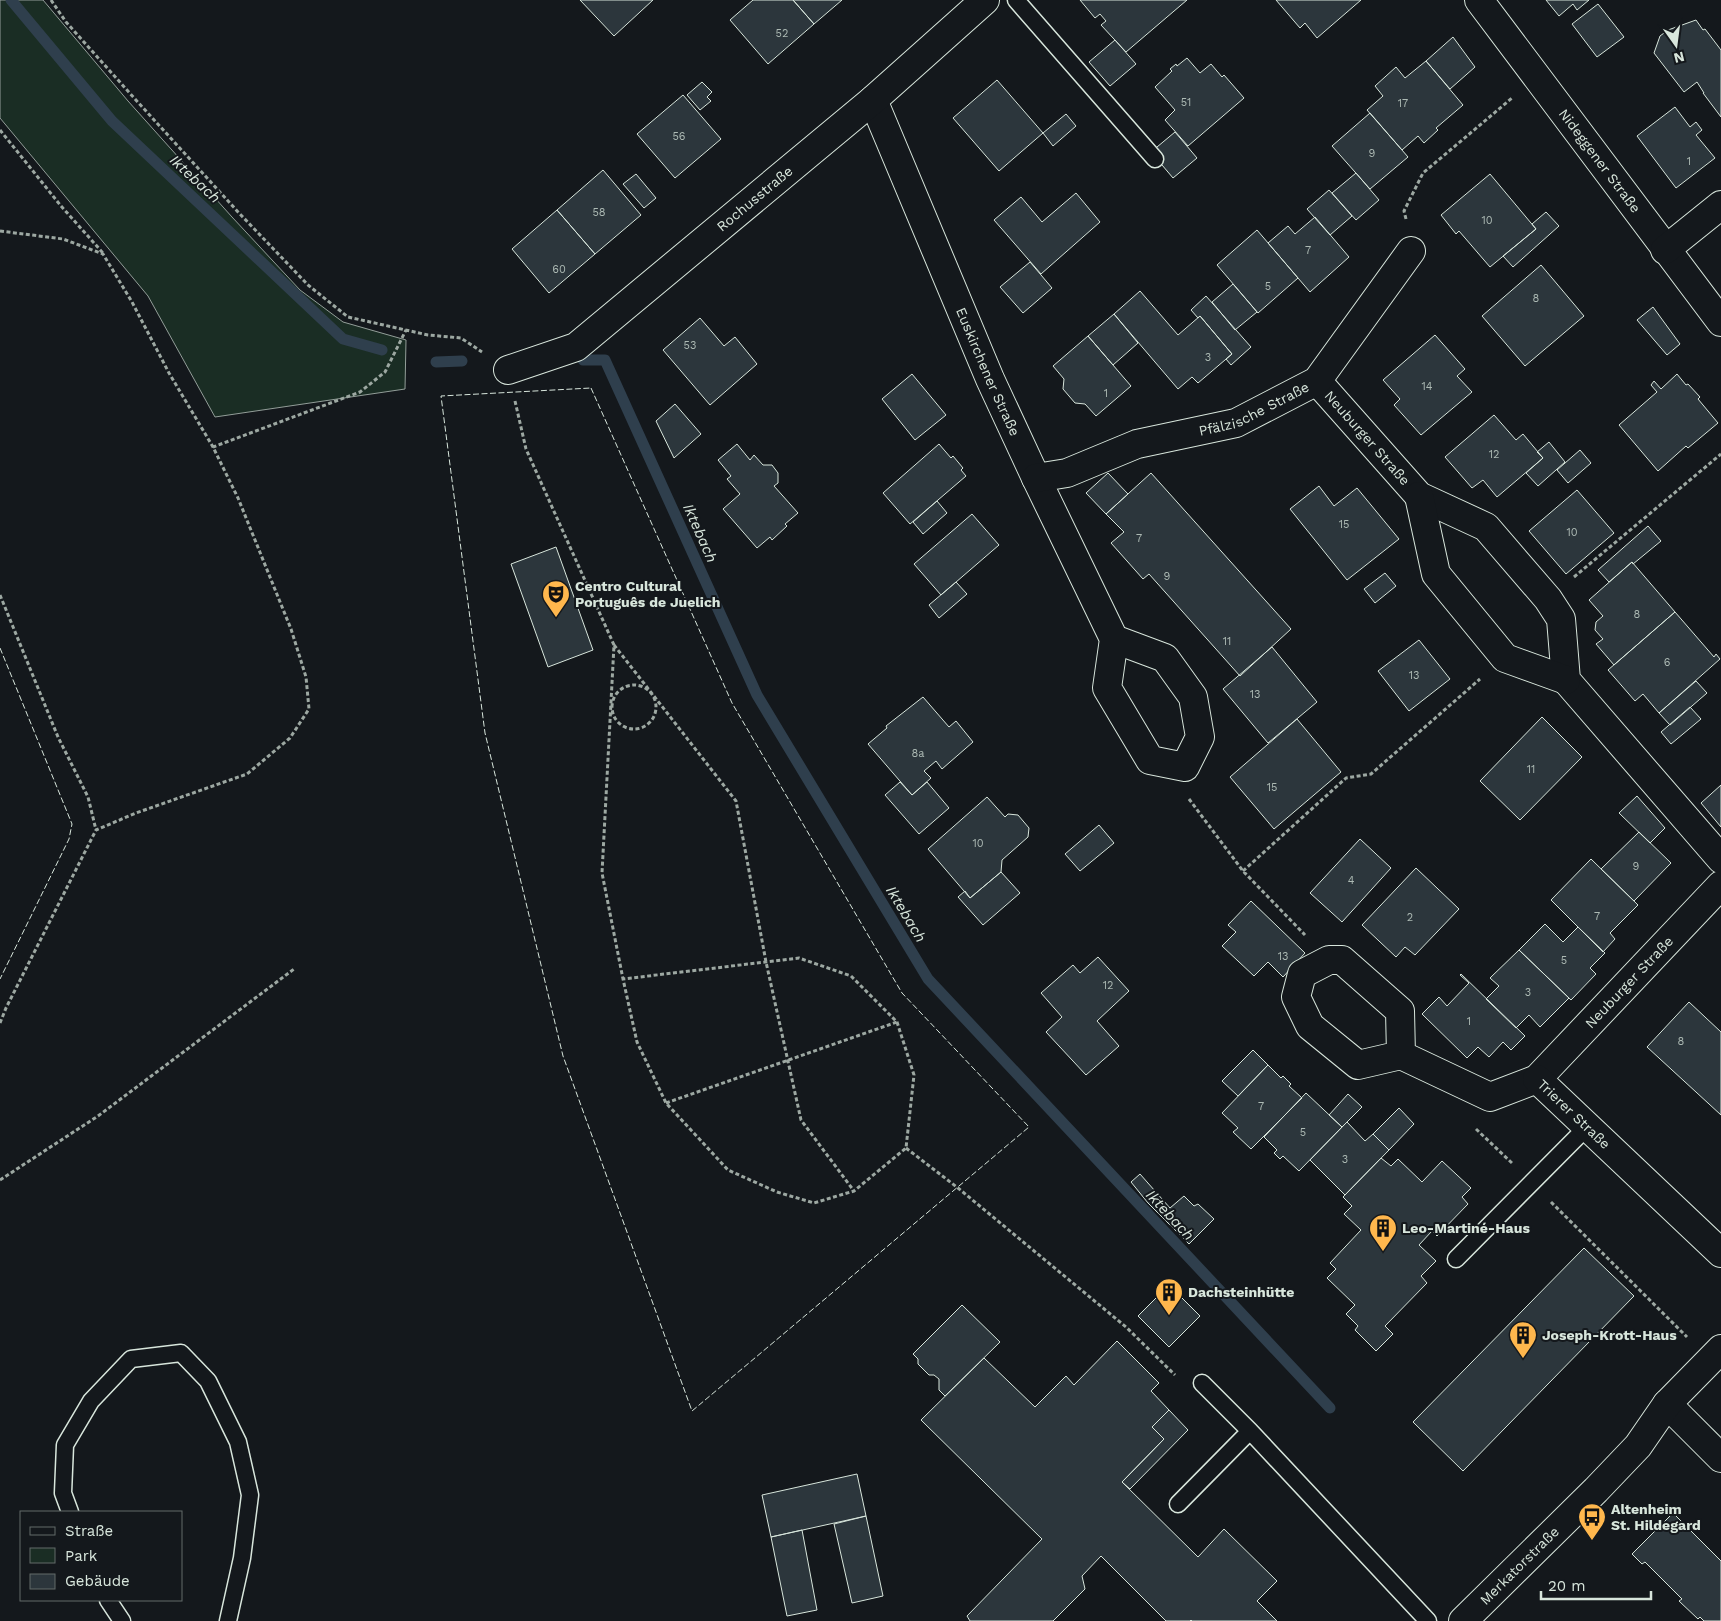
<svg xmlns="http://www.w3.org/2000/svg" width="1721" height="1621" font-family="'Work Sans',sans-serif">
<rect width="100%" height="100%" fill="#14181c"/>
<path fill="#1a2d24" stroke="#939e99" d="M 0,0 L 43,0 L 128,101 L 232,217 L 300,290 L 343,322 L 406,340 L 405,389 L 215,417 L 148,296 L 0,118 Z"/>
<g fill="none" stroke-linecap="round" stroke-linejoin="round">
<path stroke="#2f3f4d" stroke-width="11" d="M 11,0 L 112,121 L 343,339 L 382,350
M 583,360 L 605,360 L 757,695 L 928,979 L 1330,1408
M 436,362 L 462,361"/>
</g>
<path fill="#2c363c" stroke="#d8e6dc" d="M 580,0 L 653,0 L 614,36 Z
M 753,0 L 793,0 L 814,24 L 768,64 L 730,20 Z
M 793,0 L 842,0 L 814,24 Z
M 1080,0 L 1187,0 L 1126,52 L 1101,25 L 1106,21 L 1100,14 L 1095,18 Z
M 1276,0 L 1361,0 L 1317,38 L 1305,23 L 1300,28 Z
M 1546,0 L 1589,0 L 1577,10 L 1573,4 L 1559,16 Z
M 1598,4 L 1624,37 L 1597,57 L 1572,24 Z
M 1696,20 L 1703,30 L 1705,29 L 1721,50 L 1721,117 L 1703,93 L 1704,93 L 1697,82 L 1684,92 L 1654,53 L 1660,36 L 1668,30 Z
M 1453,37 L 1475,67 L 1450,89 L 1426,61 Z
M 1115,40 L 1136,64 L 1110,86 L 1089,62 Z
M 1187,58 L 1200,73 L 1211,64 L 1222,77 L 1224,75 L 1244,98 L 1188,146 L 1165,120 L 1175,110 L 1155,87 L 1172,71 L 1170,69 L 1176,64 L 1177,66 Z
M 1426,61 L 1463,105 L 1436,128 L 1438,130 L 1424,143 L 1418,136 L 1402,150 L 1367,110 L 1383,96 L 1375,86 L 1396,67 L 1405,78 Z
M 997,80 L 1043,133 L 999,171 L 953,118 Z
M 702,82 L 712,92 L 707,97 L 711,101 L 700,110 L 687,95 Z
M 683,95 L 721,139 L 675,178 L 637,134 Z
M 1675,107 L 1690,127 L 1696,122 L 1702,130 L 1696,135 L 1715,158 L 1676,188 L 1637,136 Z
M 1370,113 L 1408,157 L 1370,189 L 1332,146 Z
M 1066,114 L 1076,126 L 1053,146 L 1043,133 Z
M 1175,132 L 1197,158 L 1173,178 L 1151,152 Z
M 603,170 L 641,215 L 595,254 L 557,210 Z
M 1356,173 L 1379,200 L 1356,220 L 1332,193 Z
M 636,174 L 656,198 L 644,208 L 623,184 Z
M 1490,174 L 1536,229 L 1490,267 L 1459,231 L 1456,234 L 1441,215 Z
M 1329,190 L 1352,216 L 1330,235 L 1307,209 Z
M 1076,193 L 1100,222 L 1041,274 L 994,220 L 1021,197 L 1042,222 Z
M 557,210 L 595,254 L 549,293 L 512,249 Z
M 1546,212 L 1559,226 L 1513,267 L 1503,256 L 1536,229 L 1532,224 Z
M 1315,217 L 1349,257 L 1310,292 L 1268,243 L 1288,226 L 1295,234 Z
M 1257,230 L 1298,278 L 1258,313 L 1217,265 Z
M 1030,262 L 1052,288 L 1023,313 L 1000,287 Z
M 1541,265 L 1584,316 L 1525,366 L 1482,316 Z
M 1233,284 L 1257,312 L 1235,330 L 1212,302 Z
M 1140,291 L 1178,335 L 1200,316 L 1232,354 L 1198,383 L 1192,377 L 1178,389 L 1114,314 Z
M 1206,296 L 1251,347 L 1231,365 L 1226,359 L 1232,354 L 1200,316 L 1198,318 L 1191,310 Z
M 1653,307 L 1680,344 L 1667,355 L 1637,320 Z
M 1114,314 L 1138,343 L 1113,365 L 1088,336 Z
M 700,318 L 724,346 L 735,337 L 757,364 L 710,405 L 663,350 Z
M 1435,335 L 1465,369 L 1457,376 L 1472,392 L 1421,435 L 1394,405 L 1400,399 L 1383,380 Z
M 1088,336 L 1131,386 L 1096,416 L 1085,404 L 1075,403 L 1063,389 L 1064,379 L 1053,366 Z
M 912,374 L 946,415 L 915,440 L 882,399 Z
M 1677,374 L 1686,385 L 1688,384 L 1700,397 L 1698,399 L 1718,423 L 1688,448 L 1686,446 L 1658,471 L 1619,425 L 1657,392 L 1651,385 L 1654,381 L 1661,389 Z
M 675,404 L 701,434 L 674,458 L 656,421 Z
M 1494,415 L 1516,440 L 1523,434 L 1543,458 L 1497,497 L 1483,480 L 1472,488 L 1445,457 Z
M 1549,442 L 1565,462 L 1538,486 L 1526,473 L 1543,458 L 1537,452 Z
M 737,444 L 750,460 L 754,455 L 763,465 L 772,465 L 778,473 L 778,483 L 774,486 L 798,513 L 785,524 L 787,526 L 772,540 L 770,537 L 757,548 L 723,509 L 740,494 L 727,479 L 731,476 L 718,460 Z
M 939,444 L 951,458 L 953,456 L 963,468 L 961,470 L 966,476 L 910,524 L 883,493 Z
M 1580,450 L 1591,463 L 1568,483 L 1557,470 Z
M 1108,473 L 1128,494 L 1106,514 L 1086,493 Z
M 1151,473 L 1291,629 L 1240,676 L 1149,574 L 1143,579 L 1111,543 L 1124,532 L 1106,514 Z
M 1319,486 L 1334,506 L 1357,488 L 1399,539 L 1347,580 L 1290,509 Z
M 1577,490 L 1614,533 L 1566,574 L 1529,531 Z
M 937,501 L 947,513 L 923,534 L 913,522 Z
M 972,514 L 999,545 L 941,595 L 914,564 Z
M 1648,526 L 1661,541 L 1633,564 L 1632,562 L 1609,582 L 1598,570 Z
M 556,547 L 593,650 L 548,667 L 511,564 Z
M 1632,562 L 1675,612 L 1614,665 L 1596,644 L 1603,639 L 1595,630 L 1596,622 L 1603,616 L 1589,600 Z
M 1385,573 L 1396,586 L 1375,603 L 1364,589 Z
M 956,582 L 967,594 L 939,618 L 929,605 Z
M 1675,612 L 1714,657 L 1716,654 L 1720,659 L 1659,713 L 1643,694 L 1635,701 L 1608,670 Z
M 1419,640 L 1450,679 L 1409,711 L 1378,671 Z
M 1272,647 L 1317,702 L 1268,743 L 1223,689 Z
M 1696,681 L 1707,693 L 1670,725 L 1659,713 Z
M 923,697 L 949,727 L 956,721 L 973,742 L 942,769 L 936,761 L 924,771 L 931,778 L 912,795 L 868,744 L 887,728 L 886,726 Z
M 1690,707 L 1701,719 L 1671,744 L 1661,732 Z
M 1542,717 L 1582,757 L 1520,820 L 1480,781 Z
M 1297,719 L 1341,772 L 1274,829 L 1230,777 Z
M 900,782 L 912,795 L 927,782 L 949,808 L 919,834 L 885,795 Z
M 1721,785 L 1721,827 L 1701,803 Z
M 1637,796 L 1665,828 L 1650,843 L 1619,813 Z
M 987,797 L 1005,817 L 1008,814 L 1018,815 L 1029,828 L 1028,837 L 1002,860 L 1001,872 L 970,898 L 928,849 Z
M 1099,825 L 1114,843 L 1080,871 L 1065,854 Z
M 1639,832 L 1671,863 L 1634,901 L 1601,869 Z
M 1360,839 L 1391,868 L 1342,922 L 1310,893 Z
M 1591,859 L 1638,905 L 1610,933 L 1615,939 L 1603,952 L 1551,900 Z
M 1416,868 L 1459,909 L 1415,955 L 1405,947 L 1396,957 L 1362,925 Z
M 1001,872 L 1020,893 L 983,925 L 958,897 L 965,891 L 970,898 Z
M 1251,901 L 1305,953 L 1283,977 L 1268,962 L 1254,976 L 1222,946 L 1236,932 L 1228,925 Z
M 1545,924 L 1563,942 L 1578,927 L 1605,953 L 1590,968 L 1596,974 L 1571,1000 L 1519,950 Z
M 1519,950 L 1569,998 L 1540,1027 L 1529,1015 L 1516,1028 L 1486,999 L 1499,986 L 1490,978 Z
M 1098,957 L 1129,991 L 1097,1021 L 1119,1046 L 1086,1075 L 1046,1032 L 1062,1017 L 1041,993 L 1073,965 L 1080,973 Z
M 1461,974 L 1525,1036 L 1511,1050 L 1503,1042 L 1489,1057 L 1478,1047 L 1467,1058 L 1422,1014 L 1439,997 L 1447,1006 L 1469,983 L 1460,975 Z
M 1689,1002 L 1721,1032 L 1721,1115 L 1647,1047 Z
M 1253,1050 L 1268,1065 L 1238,1096 L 1222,1081 Z
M 1268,1065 L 1281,1078 L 1283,1076 L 1291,1084 L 1289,1086 L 1302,1098 L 1251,1149 L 1233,1132 L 1238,1128 L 1222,1113 Z
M 1306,1093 L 1342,1127 L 1299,1171 L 1283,1156 L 1280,1159 L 1274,1153 L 1277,1150 L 1264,1137 Z
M 1348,1094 L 1362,1107 L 1342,1127 L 1329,1115 Z
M 1399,1108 L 1414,1124 L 1389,1150 L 1373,1134 Z
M 1347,1122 L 1365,1141 L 1373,1134 L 1389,1150 L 1345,1195 L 1310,1160 Z
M 1381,1158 L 1391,1166 L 1398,1159 L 1422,1182 L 1442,1161 L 1471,1188 L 1462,1197 L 1468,1204 L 1437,1236 L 1432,1231 L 1419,1245 L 1436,1261 L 1421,1276 L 1427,1283 L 1385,1326 L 1393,1334 L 1376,1351 L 1355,1330 L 1358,1326 L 1346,1314 L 1355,1305 L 1327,1278 L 1336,1269 L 1330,1263 L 1361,1230 L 1344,1214 L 1352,1206 L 1343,1197 Z
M 1140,1174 L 1170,1208 L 1184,1196 L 1194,1206 L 1198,1204 L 1214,1219 L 1189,1244 L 1148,1203 L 1131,1182 Z
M 1584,1248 L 1634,1296 L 1463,1471 L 1413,1422 Z
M 1169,1285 L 1200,1316 L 1169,1347 L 1138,1316 Z
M 962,1305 L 1000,1342 L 945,1396 L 939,1390 L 939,1379 L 934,1375 L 929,1375 L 918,1364 L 918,1359 L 913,1354 Z
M 1117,1341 L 1159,1383 L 1151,1391 L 1169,1410 L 1152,1427 L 1164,1439 L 1122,1482 L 1198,1557 L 1224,1529 L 1277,1581 L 1257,1601 L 1277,1621 L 1192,1621 L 1191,1620 L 1190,1621 L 1166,1621 L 1101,1556 L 1082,1576 L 1085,1589 L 1053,1621 L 970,1621 L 967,1616 L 1042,1539 L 921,1420 L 984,1358 L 1035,1407 L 1066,1376 L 1074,1385 Z
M 1169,1410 L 1188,1430 L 1130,1489 L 1122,1482 L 1164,1439 L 1152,1427 Z
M 857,1474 L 866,1516 L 771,1537 L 762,1495 Z
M 1673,1513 L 1721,1561 L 1721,1621 L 1704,1621 L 1700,1617 L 1698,1619 L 1679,1601 L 1682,1599 L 1645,1562 L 1642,1564 L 1632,1554 Z
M 866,1516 L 883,1596 L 852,1603 L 834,1524 Z
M 802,1530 L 817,1610 L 787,1616 L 771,1537 Z"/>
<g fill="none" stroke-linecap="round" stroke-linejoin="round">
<g stroke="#d8e6dc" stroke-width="19">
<path id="lane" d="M 1016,0 L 1155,159
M 1456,1259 L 1587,1127
M 1202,1383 L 1250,1431 L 1428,1621
M 1178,1504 L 1250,1431
M 70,1512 L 63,1493 L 65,1445 L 91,1401 L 131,1359 L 181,1353 L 208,1381 L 238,1442 L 250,1495 L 242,1558 L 228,1621
M 108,1600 L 122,1621"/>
</g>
<g stroke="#d8e6dc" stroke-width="30">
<g id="street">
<path id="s1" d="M 1479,0 L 1721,322"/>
<path id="s2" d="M 873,100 L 990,379 L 1036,478 L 1114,639 L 1165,658 L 1193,697 L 1200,737 L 1185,767 L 1150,760 L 1107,688 L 1114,639"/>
<path d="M 1665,250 L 1721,205"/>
<path id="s3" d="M 508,370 L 576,347 L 873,100 L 985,0"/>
<path id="s4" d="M 1317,381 L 1419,496 L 1486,527 L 1548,599 L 1561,619 L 1566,680 L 1721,859"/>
<path id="s5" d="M 1036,478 L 1067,473 L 1137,444 L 1236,423 L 1317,381 L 1411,251"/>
<path d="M 1419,496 L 1436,574 L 1505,658 L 1566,680"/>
<path id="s6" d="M 1401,1055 L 1400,1011 L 1342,960 L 1329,960 L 1302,974 L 1296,997 L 1310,1026 L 1358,1065 L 1401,1055 L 1490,1097 L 1537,1079 L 1721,885"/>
<path id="s7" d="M 1537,1079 L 1721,1253"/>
<path d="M 1667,1404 L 1721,1458"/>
<path id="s8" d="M 1463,1621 L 1596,1490 L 1638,1446 L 1667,1404 L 1721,1349"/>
</g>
</g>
<path stroke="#9da8a2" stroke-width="3" stroke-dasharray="4 2.5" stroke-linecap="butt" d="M 51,0 L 66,22 L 135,99 L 239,213 L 308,285 L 348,317 L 428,335 L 461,338 L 482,352
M 0,130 L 61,206 L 103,253
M 1406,219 L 1404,211 L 1423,173 L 1512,98
M 0,231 L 63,239 L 103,254 L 132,302 L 169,373 L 213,447
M 515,401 L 526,449 L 614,645 L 602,873 L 623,979 L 637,1042 L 666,1103 L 728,1170 L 777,1192 L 814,1203 L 854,1191 L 906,1148 L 914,1075 L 897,1022 L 851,976 L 799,958 L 623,979
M 1574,577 L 1721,454
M 0,595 L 58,737 L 88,797 L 96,830
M 614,645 L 736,801 L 766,962 L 801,1120 L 854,1191
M612 707a22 22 0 1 1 44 0a22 22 0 1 1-44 0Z
M 1189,799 L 1243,871 L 1305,935
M 1243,871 L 1346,778 L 1371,774 L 1480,679
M 0,1023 L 6,1008 L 96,830 L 136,813 L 247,774 L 290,738 L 309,709 L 306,677 L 291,629 L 238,498 L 213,447 L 360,392 L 385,372 L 406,330
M 666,1103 L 897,1022
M 1476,1129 L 1513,1164
M 906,1148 L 958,1188 L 1126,1327 L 1175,1375
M 0,1180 L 98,1116 L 294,969
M 1551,1202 L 1687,1337"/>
<use href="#lane" stroke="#14181c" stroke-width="16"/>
<use href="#street" stroke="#14181c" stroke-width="28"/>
<path stroke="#d8e6dc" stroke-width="1" stroke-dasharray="6 2.5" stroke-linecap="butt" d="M 591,388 L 732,703 L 902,993 L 1029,1127 L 692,1411 L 563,1056 L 485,733 L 441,396 Z
M 0,648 L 72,824 L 69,839 L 0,979"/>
</g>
<defs>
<g id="theatre-pin" transform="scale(1.4375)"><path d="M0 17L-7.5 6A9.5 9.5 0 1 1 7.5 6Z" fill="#ffb74d" stroke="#14181c"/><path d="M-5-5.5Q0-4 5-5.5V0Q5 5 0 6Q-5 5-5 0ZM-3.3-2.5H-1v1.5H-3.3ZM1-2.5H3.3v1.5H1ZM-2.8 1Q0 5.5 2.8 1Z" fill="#111"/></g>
<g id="building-pin" transform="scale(1.4375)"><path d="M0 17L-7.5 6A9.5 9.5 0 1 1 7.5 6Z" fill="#ffb74d" stroke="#14181c"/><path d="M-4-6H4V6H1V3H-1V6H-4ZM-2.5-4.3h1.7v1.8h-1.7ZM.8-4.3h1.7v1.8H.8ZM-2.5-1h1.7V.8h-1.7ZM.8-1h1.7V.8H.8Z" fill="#111"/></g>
<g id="bus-pin" transform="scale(1.4375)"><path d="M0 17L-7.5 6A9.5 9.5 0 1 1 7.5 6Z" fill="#ffb74d" stroke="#14181c"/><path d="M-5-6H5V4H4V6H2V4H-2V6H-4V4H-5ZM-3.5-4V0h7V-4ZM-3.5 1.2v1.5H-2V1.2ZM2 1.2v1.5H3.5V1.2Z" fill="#111"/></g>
</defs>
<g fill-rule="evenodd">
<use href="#theatre-pin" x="556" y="594"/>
<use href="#building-pin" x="1383" y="1228"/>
<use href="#building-pin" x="1169" y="1292"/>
<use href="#building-pin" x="1523" y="1335"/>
<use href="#bus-pin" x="1592" y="1517"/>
</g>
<g text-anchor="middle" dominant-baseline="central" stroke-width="4" stroke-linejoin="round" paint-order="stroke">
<g font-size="11" fill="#adbab4">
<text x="782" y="33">52</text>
<text x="1186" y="102">51</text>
<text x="1403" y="103">17</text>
<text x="679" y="136">56</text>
<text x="1372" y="153">9</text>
<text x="1689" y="161">1</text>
<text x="599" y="212">58</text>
<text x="1487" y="220">10</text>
<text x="1308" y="250">7</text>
<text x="559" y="269">60</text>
<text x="1268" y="286">5</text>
<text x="1536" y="298">8</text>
<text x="690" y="345">53</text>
<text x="1208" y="357">3</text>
<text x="1427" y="386">14</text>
<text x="1106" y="393">1</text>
<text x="1494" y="454">12</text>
<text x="1344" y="524">15</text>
<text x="1572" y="532">10</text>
<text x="1139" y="538">7</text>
<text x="1167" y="576">9</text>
<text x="1637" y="614">8</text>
<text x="1227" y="641">11</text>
<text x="1667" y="662">6</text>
<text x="1414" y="675">13</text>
<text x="1255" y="694">13</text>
<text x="918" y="753">8a</text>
<text x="1531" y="769">11</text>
<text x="1272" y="787">15</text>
<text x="978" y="843">10</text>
<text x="1636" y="866">9</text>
<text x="1351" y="880">4</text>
<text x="1597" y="916">7</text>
<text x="1410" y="917">2</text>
<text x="1283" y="956">13</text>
<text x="1564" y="960">5</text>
<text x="1108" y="985">12</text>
<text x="1528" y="992">3</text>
<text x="1469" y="1021">1</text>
<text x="1681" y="1041">8</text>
<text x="1261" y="1106">7</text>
<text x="1303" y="1132">5</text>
<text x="1345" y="1159">3</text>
</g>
<g font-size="14" fill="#d8e6dc" stroke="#14181c">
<text stroke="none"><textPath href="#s1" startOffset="201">Nideggener Straße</textPath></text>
<text stroke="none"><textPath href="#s3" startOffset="304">Rochusstraße</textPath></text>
<text stroke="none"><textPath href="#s2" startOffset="295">Euskirchener Straße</textPath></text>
<text stroke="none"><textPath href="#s5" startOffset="230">Pfälzische Straße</textPath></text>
<text stroke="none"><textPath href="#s4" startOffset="76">Neuburger Straße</textPath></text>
<text stroke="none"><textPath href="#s6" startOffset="609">Neuburger Straße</textPath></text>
<text stroke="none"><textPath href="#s7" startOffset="51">Trierer Straße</textPath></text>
<text stroke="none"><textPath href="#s8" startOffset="79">Merkatorstraße</textPath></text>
</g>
<g font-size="14" font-weight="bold" fill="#d8e6dc" stroke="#14181c" text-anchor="start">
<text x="575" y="586">Centro Cultural<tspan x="575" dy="16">Português de Juelich</tspan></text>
<text x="1402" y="1228">Leo-Martiné-Haus</text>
<text x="1188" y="1292">Dachsteinhütte</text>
<text x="1542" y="1335">Joseph-Krott-Haus</text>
<text x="1611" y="1509">Altenheim<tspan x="1611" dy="16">St. Hildegard</tspan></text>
</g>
<g font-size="15" font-style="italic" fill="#d8e6dc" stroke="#14181c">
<text transform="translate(195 179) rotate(43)">Iktebach</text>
<text transform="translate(700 533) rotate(66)">Iktebach</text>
<text transform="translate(906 914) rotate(59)">Iktebach</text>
<text transform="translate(1170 1215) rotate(47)">Iktebach</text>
</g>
</g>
<rect x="20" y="1511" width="162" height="90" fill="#14181c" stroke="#626a69"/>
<rect x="30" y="1527" width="25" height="8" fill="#14181c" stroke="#626a69"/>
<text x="65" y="1536" font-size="15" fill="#d8e6dc">Straße</text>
<rect x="30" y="1548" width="25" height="15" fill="#1a2d24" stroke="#626a69"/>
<text x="65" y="1561" font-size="15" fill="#d8e6dc">Park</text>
<rect x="30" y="1574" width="25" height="15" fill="#2c363c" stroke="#626a69"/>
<text x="65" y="1586" font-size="15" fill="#d8e6dc">Gebäude</text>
<g transform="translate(1676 45) rotate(166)" stroke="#14181c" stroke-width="4" paint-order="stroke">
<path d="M0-4L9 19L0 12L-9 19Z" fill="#d8e6dc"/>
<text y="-8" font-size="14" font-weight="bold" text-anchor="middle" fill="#d8e6dc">N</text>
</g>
<path d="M1541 1591v8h110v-8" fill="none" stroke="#d8e6dc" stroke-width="2.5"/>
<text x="1548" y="1591" font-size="15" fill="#d8e6dc" stroke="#14181c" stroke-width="4" paint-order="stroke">20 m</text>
</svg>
